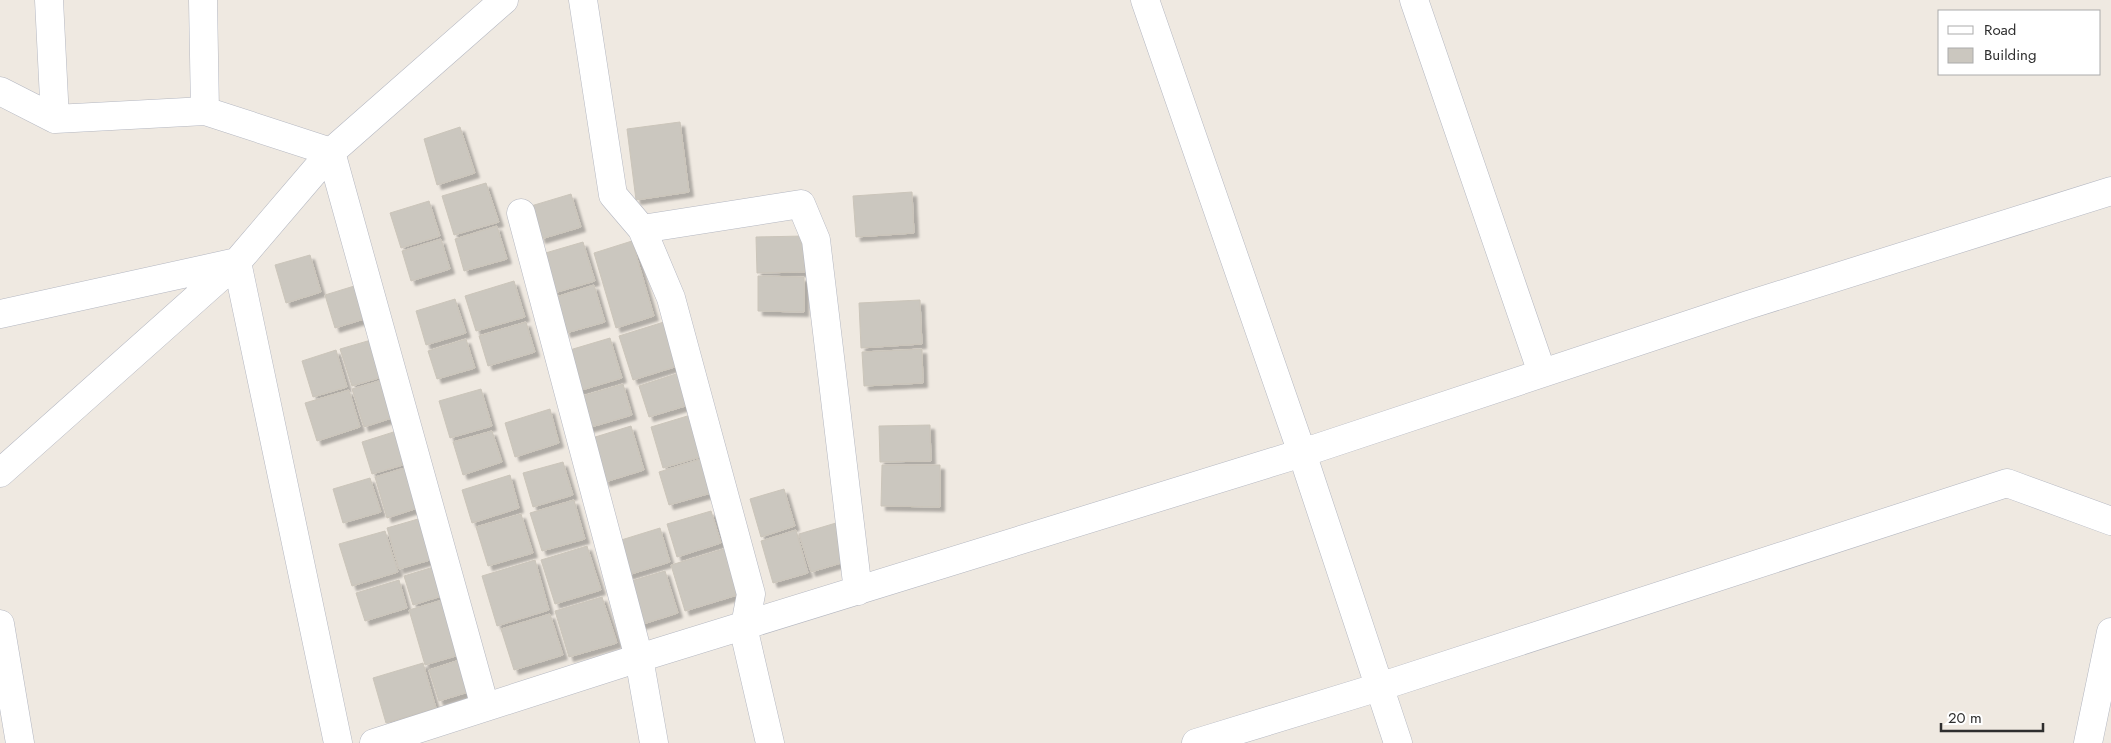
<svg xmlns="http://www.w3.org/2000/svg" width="2111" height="743" font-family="Jost,sans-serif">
<defs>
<filter id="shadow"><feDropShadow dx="4.5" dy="4.5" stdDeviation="1" flood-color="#0004"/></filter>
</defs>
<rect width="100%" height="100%" fill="#efe9e1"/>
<path fill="#cbc7bf" stroke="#cbc5ba" filter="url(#shadow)" d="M 680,122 L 689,192 L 636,200 L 627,129 Z
M 460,127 L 475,173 L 437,185 L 424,139 Z
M 486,183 L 499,222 L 454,235 L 442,196 Z
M 912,192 L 914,233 L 856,237 L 853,196 Z
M 571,194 L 581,227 L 541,239 L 531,206 Z
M 429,201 L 440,236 L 401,248 L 390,213 Z
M 497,226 L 507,259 L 464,271 L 455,239 Z
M 804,236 L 805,272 L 757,273 L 756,237 Z
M 441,239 L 450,269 L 411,281 L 402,251 Z
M 632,241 L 654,316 L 616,328 L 594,253 Z
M 583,242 L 595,281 L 554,293 L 542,254 Z
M 310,255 L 321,292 L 286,303 L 275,265 Z
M 758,276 L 804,277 L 804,312 L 758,311 Z
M 514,281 L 525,317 L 476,331 L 465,296 Z
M 364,283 L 374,316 L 335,328 L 325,295 Z
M 594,285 L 605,322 L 566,333 L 556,297 Z
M 455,299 L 466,333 L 426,345 L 416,311 Z
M 920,300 L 922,344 L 861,348 L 859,303 Z
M 667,321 L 681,365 L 633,380 L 619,336 Z
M 526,322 L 535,352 L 488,366 L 479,336 Z
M 378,338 L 389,375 L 352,386 L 340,349 Z
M 610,338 L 622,378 L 575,392 L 563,352 Z
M 466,339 L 475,368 L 437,379 L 428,351 Z
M 922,349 L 923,383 L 864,386 L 862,352 Z
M 336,350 L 347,387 L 313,397 L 302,361 Z
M 682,372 L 692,404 L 649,417 L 639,386 Z
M 389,378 L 401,415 L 364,427 L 352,389 Z
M 623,384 L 632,415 L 588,428 L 579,397 Z
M 481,389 L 492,426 L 450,438 L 439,401 Z
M 349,390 L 360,427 L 317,441 L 305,403 Z
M 550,409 L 559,443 L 515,457 L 505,423 Z
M 694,414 L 707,455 L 663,468 L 651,427 Z
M 930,425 L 931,461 L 880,462 L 879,426 Z
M 631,426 L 644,470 L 605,482 L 592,438 Z
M 403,429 L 413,462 L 372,474 L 362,442 Z
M 492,431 L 502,462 L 463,475 L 453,442 Z
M 701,459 L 711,493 L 669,505 L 659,472 Z
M 563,462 L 573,495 L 533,507 L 523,473 Z
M 414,465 L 427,505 L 387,518 L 375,477 Z
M 882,465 L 940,465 L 940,507 L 881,506 Z
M 510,475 L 519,508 L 472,523 L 462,490 Z
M 370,478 L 381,512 L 343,523 L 333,489 Z
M 784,489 L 795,526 L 761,537 L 750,499 Z
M 574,500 L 585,539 L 542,551 L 530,513 Z
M 711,511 L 721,543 L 677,557 L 667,524 Z
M 521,514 L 533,553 L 488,566 L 476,527 Z
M 425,517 L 437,558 L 399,569 L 387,528 Z
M 836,523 L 848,561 L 811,572 L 799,534 Z
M 660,528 L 670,562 L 628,575 L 618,541 Z
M 796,530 L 808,573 L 773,583 L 761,541 Z
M 385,531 L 398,572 L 352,586 L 339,544 Z
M 587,546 L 601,590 L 555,604 L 541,560 Z
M 730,547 L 744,593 L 685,611 L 671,565 Z
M 535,560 L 549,610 L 497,626 L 482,576 Z
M 440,565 L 448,594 L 413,605 L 404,576 Z
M 665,571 L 678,613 L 640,625 L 628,582 Z
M 399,580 L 407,608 L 365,621 L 356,593 Z
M 602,597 L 617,643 L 569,657 L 555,611 Z
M 449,598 L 466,653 L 425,665 L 409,610 Z
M 550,614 L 563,655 L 514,670 L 501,629 Z
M 465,658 L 475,690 L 439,701 L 429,670 Z
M 423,663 L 436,708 L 386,723 L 373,678 Z"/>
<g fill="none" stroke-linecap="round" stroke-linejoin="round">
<g stroke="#b4b7c1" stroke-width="29">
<path id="minor" d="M 49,0 L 55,119
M 203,0 L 205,111
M 583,0 L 613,195 L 642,229 L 671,298 L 751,594 L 744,631 L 770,743
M 1145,0 L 1302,453 L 1398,743
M 1414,0 L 1542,373
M 0,91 L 55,119 L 205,111 L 331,152 L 485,707
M 521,213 L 639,658 L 654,743
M 642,229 L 801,204 L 816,240 L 858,591
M 0,314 L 237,262 L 338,743
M 0,473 L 237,262 L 331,152 L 504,0
M 0,624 L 20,743
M 374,743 L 639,658 L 1302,453 L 1748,305 L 2111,191
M 1196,743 L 1379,687 L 2007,483 L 2111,521"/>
</g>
<g stroke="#b4b7c1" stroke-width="29">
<path id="secondary" d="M 2088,743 L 2111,632"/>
</g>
<use href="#minor" stroke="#fff" stroke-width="28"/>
<use href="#secondary" stroke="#fff" stroke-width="28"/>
</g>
<rect x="1938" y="10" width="162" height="65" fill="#ffffff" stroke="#ababab"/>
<rect x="1948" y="26" width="25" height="8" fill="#ffffff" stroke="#ababab"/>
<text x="1984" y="35" font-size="15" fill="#2e2e2e">Road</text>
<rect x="1948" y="48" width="25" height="15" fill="#cbc7bf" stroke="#ababab"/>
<text x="1984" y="60" font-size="15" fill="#2e2e2e">Building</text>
<path d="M1941 723v8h102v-8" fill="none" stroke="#2e2e2e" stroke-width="2.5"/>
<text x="1948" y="723" font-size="15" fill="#2e2e2e" stroke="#ffffff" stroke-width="4" paint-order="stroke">20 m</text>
</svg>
